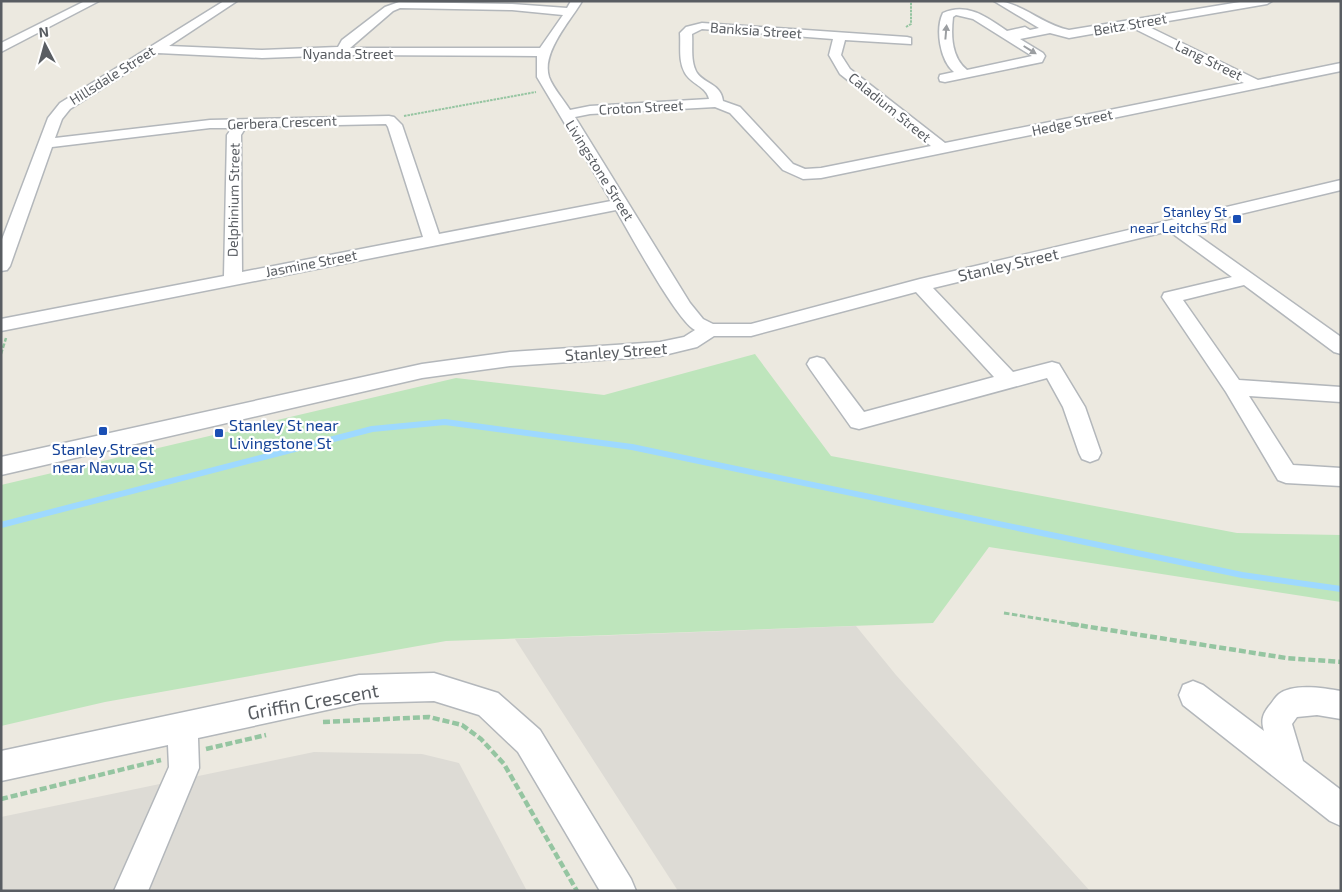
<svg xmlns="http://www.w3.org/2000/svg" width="1342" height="892" font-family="'Exo 2',sans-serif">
<rect width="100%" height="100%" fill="#ece9e0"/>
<path fill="#dddbd5" d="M 856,626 L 896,675 L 1090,891 L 678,891 L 515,639 Z
M 314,752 L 422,754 L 459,763 L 527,891 L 1,891 L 1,817 Z"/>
<path fill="#bee5bc" d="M 755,354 L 831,456 L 1237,533 L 1341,535 L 1341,602 L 989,547 L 933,623 L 446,641 L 105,702 L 1,726 L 1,485 L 456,378 L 604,395 Z"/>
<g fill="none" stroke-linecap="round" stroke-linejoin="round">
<path stroke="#9ed9ff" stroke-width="6" d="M 1,525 L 372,429 L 445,422 L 632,447 L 1242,575 L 1341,589"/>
<g stroke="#b3b7bb" stroke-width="3">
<path id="minor" d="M 85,1 L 99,1 L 1,52 L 1,43 Z
M 224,1 L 237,1 L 169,46 L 262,50 L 338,47 L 342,40 L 385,7 L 399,2 L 512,4 L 567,8 L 571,1 L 582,1 C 572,19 541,52 549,77 C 553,88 564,100 570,110 L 590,106 L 709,99 C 707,87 691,84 685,73 C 678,61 681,46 680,33 L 686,27 L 702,23 L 907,37 L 911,38 L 911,44 L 845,40 L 841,55 L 850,69 L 945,143 L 1244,83 L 1131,27 L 1069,38 L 1050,33 L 1020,39 L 1043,53 L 1045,56 L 1042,62 L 945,82 L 940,81 L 939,78 L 940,75 L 954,72 C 940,61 935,29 943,13 C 967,2 987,17 1007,31 L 1025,27 L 1030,30 L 1039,28 L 994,1 C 1021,1 1042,25 1069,30 L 1246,1 L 1272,1 L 1267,4 L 1145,25 L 1258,80 L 1341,63 L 1341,71 L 821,178 L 803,179 L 783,170 L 730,113 L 715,107 L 590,114 L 575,117 L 690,303 L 703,319 L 713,324 L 751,324 L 920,279 L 1341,180 L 1341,190 L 1186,227 L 1341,337 L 1341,354 L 1334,352 L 1244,285 L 1183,300 L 1239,380 L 1341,387 L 1341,402 L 1249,396 L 1293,465 L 1341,468 L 1341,486 L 1286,483 L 1278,480 L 1226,392 L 1162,297 L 1164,293 L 1232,277 L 1169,231 L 933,288 L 1013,372 L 1052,362 L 1059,364 L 1085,407 L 1101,453 L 1098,459 L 1090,462 L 1082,459 L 1079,453 L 1063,407 L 1047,378 L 859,429 L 851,427 L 810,369 L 807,364 L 810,359 L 817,357 L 824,359 L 864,412 L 994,377 L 916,292 L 751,336 L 714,336 L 697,347 L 660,356 L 510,366 L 422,378 L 1,475 L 1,457 L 422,364 L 510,352 L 660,342 L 684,337 L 695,330 C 677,321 629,232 616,210 L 1,331 L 1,319 L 224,276 L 227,135 L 232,128 L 210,128 L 52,147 L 10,266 L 7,270 L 1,271 L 1,242 L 48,118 L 60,103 ZM 400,8 L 512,10 L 563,15 L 540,48 L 350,48 L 393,11 ZM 956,15 L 973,19 L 1032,56 L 967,70 C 951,57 951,35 953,17 ZM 702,29 L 833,39 L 829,55 L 840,74 L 931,146 L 821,168 L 805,169 L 793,164 L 740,107 L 723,101 C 721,84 705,84 697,73 C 690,62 693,45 692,34 ZM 158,53 L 262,58 L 342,55 L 537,56 L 537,77 L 611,201 L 439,234 L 402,125 L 394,117 L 389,116 L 210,120 L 55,138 L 62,119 L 70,109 ZM 386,124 L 388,127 L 423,237 L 242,272 L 241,135 L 246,127 Z
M 434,673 L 498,693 L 540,730 L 631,879 L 636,891 L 600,891 L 518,752 L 479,715 L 434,701 L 359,703 L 198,738 L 199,768 L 148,891 L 114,891 L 169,767 L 168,745 L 1,781 L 1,751 L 359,675 Z
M 1193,681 L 1203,685 L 1264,731 C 1261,721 1262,715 1269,706 C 1272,703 1275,697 1279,694 C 1293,683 1324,688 1341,691 L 1341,719 L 1317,715 L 1297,717 L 1292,724 L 1303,761 L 1341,790 L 1341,826 L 1330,821 L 1183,705 L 1179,695 L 1183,685 Z"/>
</g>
<path stroke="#95c5a1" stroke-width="2" stroke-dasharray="2.5 1" stroke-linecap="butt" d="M 906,27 L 911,24 L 911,1
M 404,116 L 536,92"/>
<path stroke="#95c5a1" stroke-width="2.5" stroke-dasharray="4.5 2" stroke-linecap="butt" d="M 1,354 L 6,338"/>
<path stroke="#95c5a1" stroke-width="3" stroke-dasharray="5.5 2.5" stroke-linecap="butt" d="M 1004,613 L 1079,625"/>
<path stroke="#95c5a1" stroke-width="4.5" stroke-dasharray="7 3" stroke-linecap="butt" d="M 1071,624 L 1286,658 L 1341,662
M 323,722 L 429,717 L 462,725 L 481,739 L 504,764 L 577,891
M 206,749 L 266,735
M 1,799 L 161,760"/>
<use href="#minor" fill="#fff" fill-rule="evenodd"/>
</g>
<defs><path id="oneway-solid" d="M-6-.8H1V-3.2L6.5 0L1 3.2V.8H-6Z" transform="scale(1.25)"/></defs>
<g fill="#9b9ea1">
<use href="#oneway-solid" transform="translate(946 32) rotate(-85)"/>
<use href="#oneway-solid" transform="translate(1030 50) rotate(32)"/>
</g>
<g fill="#1a4fb4" stroke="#fff" stroke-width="2">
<rect x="1232" y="214" width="10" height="10" rx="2.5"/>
<rect x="98" y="426" width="10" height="10" rx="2.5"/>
<rect x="214" y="428" width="10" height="10" rx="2.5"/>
</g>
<g text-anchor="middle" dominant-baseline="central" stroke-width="4.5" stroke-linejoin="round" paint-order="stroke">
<g font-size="14" fill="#595d62" stroke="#fff">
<text transform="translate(1130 24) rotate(-10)">Beitz Street</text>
<text transform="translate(756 30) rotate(4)">Banksia Street</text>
<text x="348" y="53">Nyanda Street</text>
<text transform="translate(1209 60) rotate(26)">Lang Street</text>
<text transform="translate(112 75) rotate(-32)">Hillsdale Street</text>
<text transform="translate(641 107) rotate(-3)">Croton Street</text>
<text transform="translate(890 107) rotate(39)">Caladium Street</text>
<text transform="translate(282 122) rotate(-2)">Gerbera Crescent</text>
<text transform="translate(1072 122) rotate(-12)">Hedge Street</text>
<text transform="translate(600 170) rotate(58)">Livingstone Street</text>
<text transform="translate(233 200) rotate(-89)">Delphinium Street</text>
<text transform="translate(311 263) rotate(-11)">Jasmine Street</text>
</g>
<g font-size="14" fill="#164399" stroke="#fff" text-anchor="end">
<text x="1227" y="211">Stanley St<tspan x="1227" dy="16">near Leitchs Rd</tspan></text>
</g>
<g font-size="16" fill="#595d62" stroke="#fff">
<text transform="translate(1008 264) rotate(-13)">Stanley Street</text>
<text transform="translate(616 351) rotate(-4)">Stanley Street</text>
</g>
<g font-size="16" fill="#164399" stroke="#fff" text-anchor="start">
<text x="229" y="424">Stanley St near<tspan x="229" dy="18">Livingstone St</tspan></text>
<text x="103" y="448" text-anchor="middle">Stanley Street<tspan x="103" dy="18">near Navua St</tspan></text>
</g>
<g font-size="19" fill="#595d62" stroke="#fff">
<text transform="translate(313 701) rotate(-10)">Griffin Crescent</text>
</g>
</g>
<rect width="1342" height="892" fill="none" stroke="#595d62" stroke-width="5"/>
<g transform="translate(45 45) rotate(354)" stroke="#ffffff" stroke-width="4" paint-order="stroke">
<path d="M0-4L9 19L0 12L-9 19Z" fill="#595d62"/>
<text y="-8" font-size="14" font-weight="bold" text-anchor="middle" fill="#595d62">N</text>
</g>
</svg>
